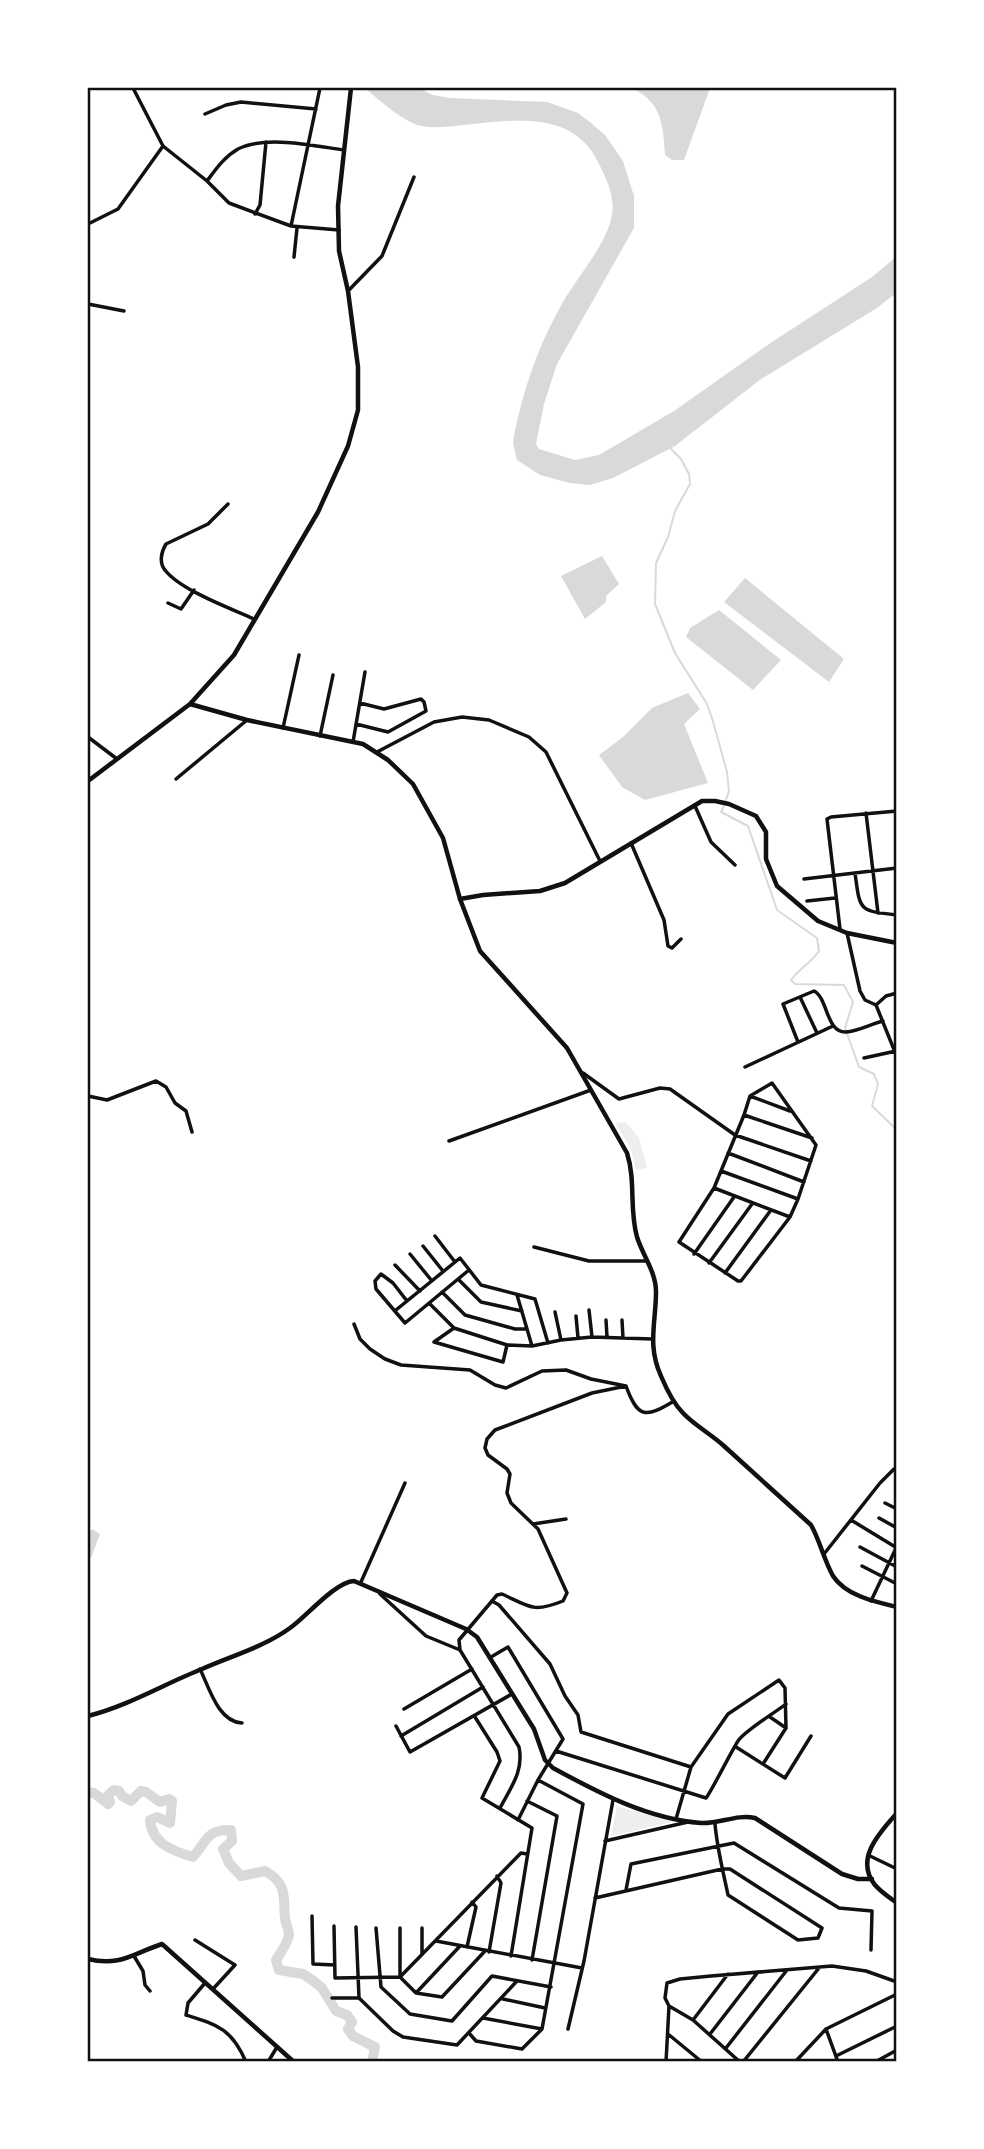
<svg xmlns="http://www.w3.org/2000/svg" width="984" height="2149" font-family="Helvetica,sans-serif">
<rect width="100%" height="100%" fill="#fff"/>
<path fill="#eee" d="M 626,1122 L 639,1138 L 647,1168 L 636,1170 L 631,1149 L 615,1123 Z
M 617,1806 L 672,1822 L 611,1836 Z"/>
<path fill="#d9d9d9" d="M 365,88 L 418,88 L 433,95 L 450,98 L 547,102 L 578,113 L 591,123 L 605,135 L 623,161 L 634,196 L 634,228 L 557,364 L 544,404 L 536,444 L 539,449 L 575,460 L 599,455 L 674,411 L 769,344 L 872,277 L 896,257 L 896,293 L 877,308 L 761,379 L 675,446 L 613,478 L 590,485 L 570,483 L 540,475 L 517,460 L 513,443 L 514,436 C 524,387 538,346 563,302 C 578,276 607,244 612,215 C 615,197 607,180 599,164 C 574,109 514,120 464,125 C 451,126 435,129 422,126 C 404,123 378,99 365,88 Z
M 632,88 L 710,88 L 684,160 L 672,160 L 665,155 C 663,124 662,103 632,88 Z
M 602,556 L 619,584 L 606,596 L 606,602 L 585,619 L 561,576 Z
M 745,578 L 844,659 L 829,682 L 724,602 Z
M 719,610 L 781,660 L 753,690 L 686,637 L 690,628 Z
M 688,693 L 700,709 L 684,724 L 708,783 L 645,800 L 622,787 L 599,755 L 623,737 L 652,708 Z
M 92,1529 L 100,1534 L 91,1558 L 88,1555 L 88,1534 Z"/>
<g fill="none" stroke-linecap="round" stroke-linejoin="round">
<path stroke="#d9d9d9" stroke-width="2" d="M 671,449 L 681,459 L 689,474 L 690,484 L 675,511 L 668,537 L 656,563 L 655,604 L 675,653 L 707,704 L 712,718 L 727,772 L 729,791 L 726,800
M 724,806 L 721,812 L 748,826 L 777,910 L 817,938 L 819,951 C 811,963 799,969 791,980 L 795,984 L 844,985 L 853,1002 L 845,1028 L 859,1067 L 874,1074 L 878,1084 L 872,1106 L 897,1130"/>
<path stroke="#d9d9d9" stroke-width="10" d="M 88,1792 L 94,1793 L 108,1804 L 110,1802 L 108,1795 L 114,1790 L 119,1791 L 122,1796 L 131,1801 L 141,1791 L 146,1792 L 160,1802 L 169,1799 L 172,1801 L 170,1823 L 157,1817 L 150,1820 C 152,1844 173,1851 193,1857 C 207,1841 207,1829 231,1830 L 232,1841 L 223,1849 L 229,1863 L 241,1876 L 265,1871 C 288,1884 283,1896 285,1919 C 286,1924 289,1930 289,1935 C 288,1943 280,1953 276,1960 L 279,1970 L 303,1974 L 312,1980 L 322,1988 L 336,2011 L 347,2015 L 352,2022 L 348,2029 L 353,2036 L 375,2047 L 372,2062"/>
<path stroke="#111" stroke-width="3.5" d="M 133,88 L 163,146 L 207,181 L 229,203 L 291,226 L 339,230
M 205,114 L 226,105 L 241,102 L 316,109
M 207,181 C 216,169 224,157 238,149 C 265,135 315,146 344,150
M 255,214 L 260,205 L 266,142
M 88,224 L 118,209 L 163,146
M 291,226 L 320,88
M 294,257 L 297,228
M 348,291 L 382,256 L 414,177
M 88,304 L 124,311
M 228,504 L 208,524 L 166,544 C 161,552 159,563 165,570 C 180,590 230,608 254,619
M 168,603 L 181,609 L 194,590
M 356,724 L 388,732 L 426,711 L 424,702 L 421,699 L 384,709 L 360,703
M 283,728 L 299,655
M 320,736 L 333,675
M 88,737 L 117,759
M 353,742 L 365,672
M 377,752 L 434,722 L 462,717 L 489,720 L 529,737 L 546,752 L 600,861
M 176,779 L 247,720
M 695,806 L 711,842 L 735,865
M 866,813 L 878,913
M 631,843 L 664,920 L 668,946 L 672,948 L 681,939
M 855,873 C 860,910 858,911 897,915
M 804,879 L 897,868
M 807,901 L 835,898
M 840,929 L 827,819 L 831,817 L 897,811
M 847,933 L 860,991 L 865,1000 L 876,1005 L 897,1057
M 800,997 L 817,1033
M 876,1005 L 886,996 L 897,993
M 798,1042 L 783,1004 L 814,991 C 828,998 826,1033 846,1032 C 858,1031 871,1024 883,1021
M 864,1058 L 896,1051
M 745,1067 L 833,1026
M 583,1073 L 619,1099 L 660,1088 L 670,1089 L 735,1135 L 811,1161
M 88,1096 L 107,1100 L 156,1081 L 166,1087 L 175,1103 L 186,1111 L 192,1132
M 750,1096 L 790,1111
M 744,1115 L 812,1138
M 449,1141 L 591,1090
M 728,1153 L 804,1182
M 721,1171 L 798,1199
M 714,1188 L 679,1242 L 738,1281 L 741,1281 L 790,1217 L 798,1199 L 816,1145 L 772,1083 L 750,1096 L 744,1115 L 714,1188 L 790,1217
M 435,1236 L 455,1262
M 423,1246 L 443,1271
M 534,1247 L 589,1261 L 647,1261
M 410,1254 L 432,1281
M 694,1254 L 734,1197
M 709,1263 L 752,1204
M 395,1265 L 420,1291
M 725,1273 L 771,1210
M 459,1280 L 481,1302 L 522,1311
M 442,1292 L 465,1315 L 515,1329 L 526,1329
M 517,1295 L 532,1346
M 407,1301 L 393,1283 L 381,1274 L 375,1281 L 376,1289 L 405,1323 L 469,1270
M 429,1303 L 454,1328 L 507,1345 L 532,1346 L 561,1340 L 592,1337 L 652,1339
M 396,1310 L 460,1258 L 481,1285 L 535,1299 L 548,1343
M 589,1310 L 592,1337
M 555,1312 L 561,1340
M 576,1316 L 578,1338
M 606,1320 L 607,1337
M 622,1320 L 623,1338
M 354,1324 L 360,1339 L 370,1349 L 385,1359 L 401,1365 L 470,1370 L 495,1385 L 506,1388 L 542,1371 L 566,1370 L 591,1379 L 626,1386 C 638,1419 646,1418 674,1401
M 454,1328 L 434,1342 L 503,1362 L 507,1345
M 885,1503 L 897,1509
M 879,1518 L 897,1528
M 851,1520 L 897,1548
M 533,1524 L 566,1519
M 860,1547 L 897,1567
M 824,1554 L 880,1483 L 894,1469
M 862,1566 L 897,1584
M 361,1582 L 405,1483
M 380,1594 L 426,1636 L 460,1650
M 492,1601 L 499,1605 L 550,1664 L 565,1696 L 578,1715 L 581,1732 L 691,1767 L 676,1819
M 871,1601 L 897,1546
M 491,1657 L 508,1647 L 563,1739 L 538,1780 L 518,1820
M 200,1669 C 209,1687 218,1722 242,1723
M 404,1709 L 472,1669
M 475,1717 L 497,1752 L 500,1761 L 482,1798 L 532,1828 L 511,1956
M 770,1717 L 786,1728
M 396,1726 L 410,1752 L 512,1694
M 401,1736 L 483,1687
M 736,1747 L 785,1778 L 811,1736
M 556,1751 L 706,1798 C 710,1794 732,1750 738,1741 C 744,1731 776,1712 786,1704
M 691,1767 L 728,1714 L 779,1680 L 785,1688 L 786,1728 L 763,1764
M 527,1801 L 557,1816 L 532,1960
M 500,1808 C 511,1787 524,1771 519,1747 L 460,1650 L 459,1640 L 497,1595 L 502,1594 C 530,1607 533,1613 563,1601 L 567,1593 L 538,1529 L 511,1503 L 507,1493 L 510,1474 L 507,1469 L 488,1455 L 485,1448 L 487,1439 L 495,1430 L 592,1393 L 626,1386
M 605,1841 L 688,1822
M 868,1855 L 897,1869
M 626,1890 L 631,1864 L 734,1843 L 839,1908 L 872,1911 L 871,1950
M 595,1898 L 722,1869 L 730,1869 L 822,1928 L 818,1938 L 798,1940 L 728,1895 C 723,1871 717,1848 715,1824
M 312,1916 L 313,1964 L 335,1965
M 334,1926 L 335,1978 L 400,1977
M 356,1927 L 359,1998 L 393,2031 L 403,2037 L 457,2045 L 517,1981
M 376,1928 L 381,1987 L 410,2014 L 452,2021 L 492,1976 L 551,1987
M 422,1928 L 422,1954
M 195,1940 L 235,1965 L 213,1989
M 436,1941 L 582,1968
M 897,1943 L 897,1946
M 467,1947 L 476,1907 L 472,1902
M 489,1952 L 501,1883 L 497,1876
M 134,1956 L 143,1971 L 145,1985 L 150,1991
M 400,1975 L 400,1928
M 400,1977 L 521,1853 L 527,1854
M 400,1977 L 416,1993 L 442,1997 L 485,1951
M 205,1983 L 188,2003 L 186,2015 C 218,2025 232,2029 246,2062
M 416,1993 L 460,1946
M 332,1998 L 358,1998
M 503,1999 L 545,2008
M 483,2018 L 542,2029
M 693,2020 L 728,1974
M 568,2029 L 584,1961 L 613,1800
M 826,2029 L 838,2062
M 469,2033 L 476,2041 L 522,2049 L 542,2029 L 583,1804 L 538,1780
M 668,2034 L 702,2062
M 710,2034 L 758,1972
M 726,2048 L 787,1970
M 836,2056 L 897,2026
M 268,2062 L 277,2047
M 666,2062 L 669,2006
M 740,2062 L 693,2020 L 669,2006 L 665,1998 L 667,1983 L 680,1979 L 711,1976 L 832,1966 L 866,1971 L 897,1982
M 743,2062 L 819,1968
M 795,2062 L 826,2029 L 897,1994
M 875,2062 L 897,2050"/>
<path stroke="#111" stroke-width="4.5" d="M 460,899 L 483,895 L 540,891 L 565,883 L 702,801 L 715,801 L 729,804 L 756,816 L 766,832 L 766,859 L 777,886 L 818,921 L 847,933 L 897,943
M 88,1716 C 128,1706 164,1684 202,1669 C 231,1656 264,1647 290,1628 C 306,1617 335,1582 354,1581 L 466,1629 L 477,1637 L 534,1729 L 545,1760 L 553,1768 C 599,1793 648,1819 701,1823 C 720,1824 736,1814 755,1818 L 842,1874 L 858,1879 L 872,1879
M 88,1959 C 120,1967 134,1953 162,1944 L 294,2062"/>
<path stroke="#111" stroke-width="4.5" d="M 190,704 L 247,720 L 363,744 L 388,760 L 413,784 L 443,838 L 460,899 L 480,951 L 567,1048 L 627,1153 C 636,1181 629,1209 637,1237 C 643,1256 656,1272 656,1292 C 656,1322 647,1346 661,1376 C 666,1388 673,1403 683,1413 C 694,1425 711,1434 724,1446 C 753,1472 782,1499 811,1525 C 820,1541 824,1560 833,1576 C 846,1596 876,1602 897,1607
M 88,781 L 190,704 L 234,655 L 318,512 L 348,446 L 358,410 L 358,367 L 348,291 L 339,251 L 338,206 L 351,88
M 897,1813 C 880,1832 854,1859 875,1885 C 881,1892 890,1898 897,1903"/>
</g>
<rect width="984" height="2149" fill="none" stroke="#ffffff" stroke-width="178"/>
<rect x="89" y="89" width="806" height="1971" fill="none" stroke="#111" stroke-width="2.5"/>
</svg>
